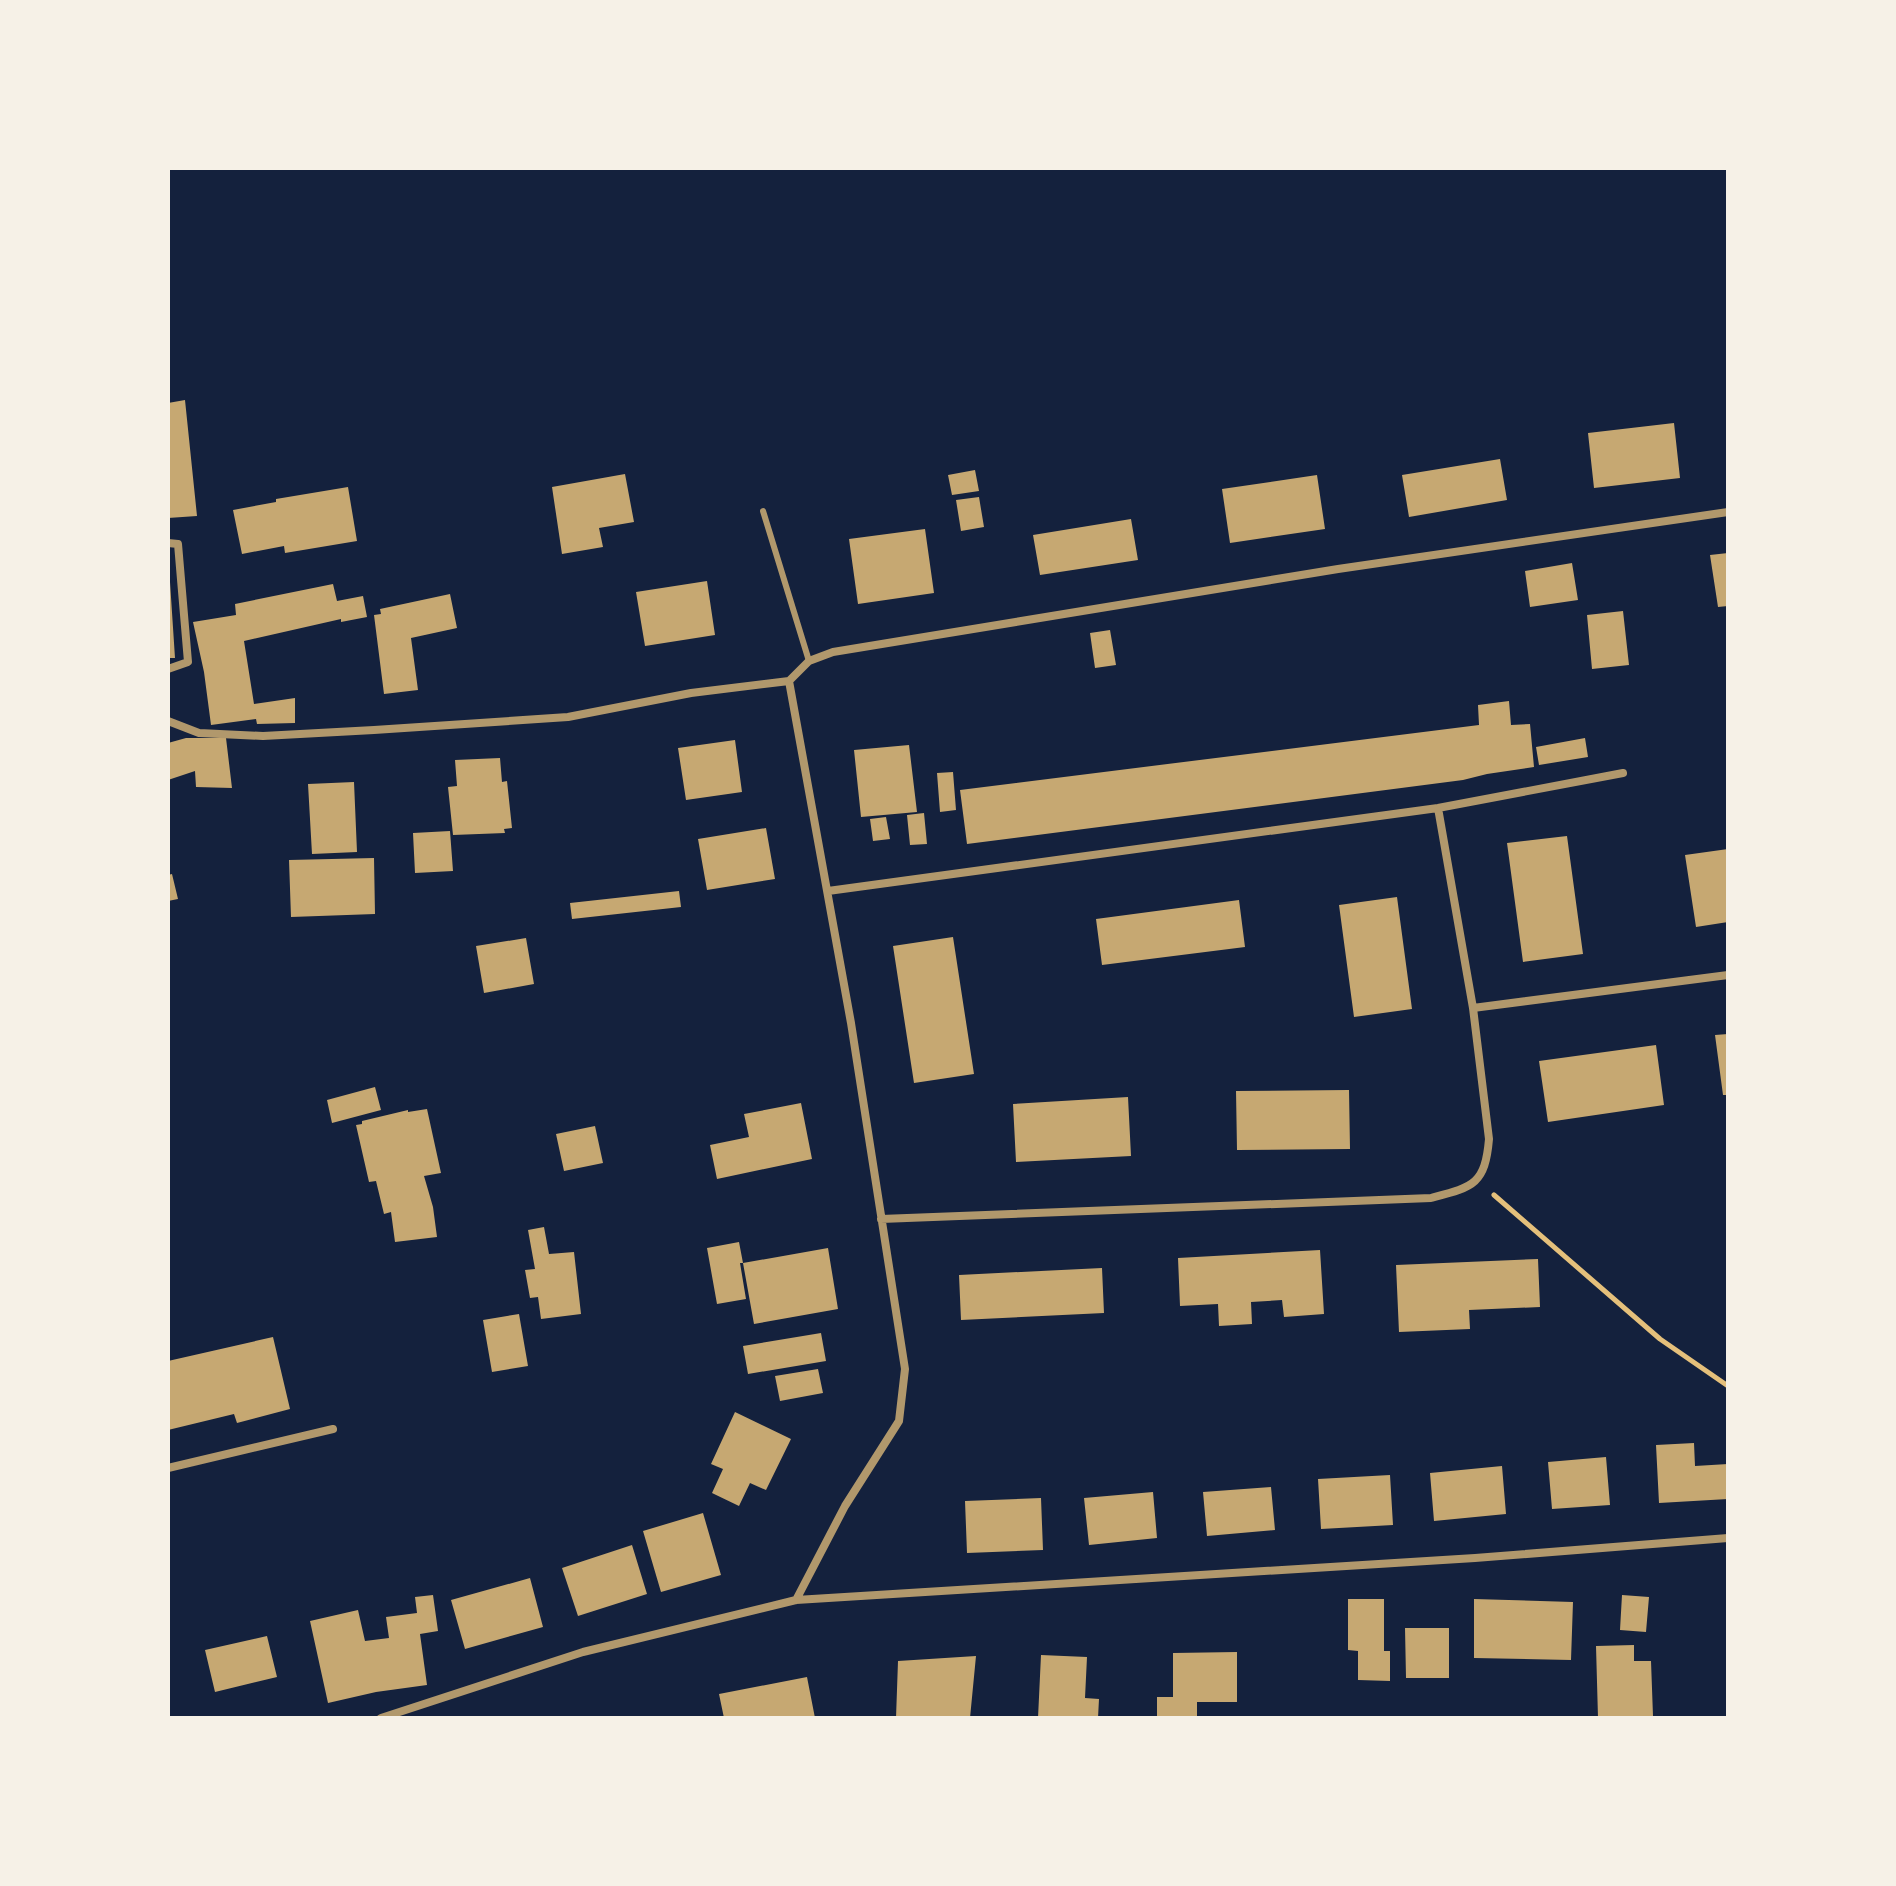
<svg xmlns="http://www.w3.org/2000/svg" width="1896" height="1886" font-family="Helvetica,sans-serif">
<rect width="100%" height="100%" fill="#14213d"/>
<path fill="#c6a872" d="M 185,400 L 197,516 L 168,518 L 168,403 Z
M 1674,423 L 1680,478 L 1594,488 L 1588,433 Z
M 1500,459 L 1507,500 L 1409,517 L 1402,475 Z
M 975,470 L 979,491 L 952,495 L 948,475 Z
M 625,474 L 634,522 L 599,528 L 603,547 L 562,554 L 552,487 Z
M 1317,475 L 1325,529 L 1230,543 L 1222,489 Z
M 348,487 L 357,541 L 285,553 L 284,546 L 242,554 L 233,510 L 276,502 L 276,499 Z
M 979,497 L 984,527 L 961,531 L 956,500 Z
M 1131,519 L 1138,560 L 1040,575 L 1033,535 Z
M 925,529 L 934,593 L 858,604 L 849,539 Z
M 1728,553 L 1728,606 L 1718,607 L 1710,555 Z
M 1572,563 L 1578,600 L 1530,607 L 1525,571 Z
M 707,581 L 715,635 L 645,646 L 636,592 Z
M 170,582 L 175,658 L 168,658 L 168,583 Z
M 333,584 L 337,601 L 363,596 L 367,617 L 341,622 L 341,619 L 244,641 L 254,704 L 295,698 L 295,723 L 257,724 L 256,719 L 211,725 L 204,672 L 193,622 L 236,615 L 235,604 Z
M 450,594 L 457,628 L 411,638 L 418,690 L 384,694 L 374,615 L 381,614 L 380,609 Z
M 1623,611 L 1629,665 L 1592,669 L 1587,615 Z
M 1110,630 L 1116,665 L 1095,668 L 1090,633 Z
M 1509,701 L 1511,725 L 1530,724 L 1534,767 L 1487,774 L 1463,780 L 967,844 L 960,790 L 1479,725 L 1478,705 Z
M 186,738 L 226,738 L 232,788 L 196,787 L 195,771 L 168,780 L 168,743 Z
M 1585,738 L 1588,757 L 1539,765 L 1536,747 Z
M 735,740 L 742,792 L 686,800 L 678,748 Z
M 909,745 L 917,812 L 861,817 L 854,750 Z
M 500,758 L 502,782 L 507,781 L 512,828 L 504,829 L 505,833 L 453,835 L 448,787 L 457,786 L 455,760 Z
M 953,772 L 956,810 L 940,812 L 937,773 Z
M 354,782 L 357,852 L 312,854 L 308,784 Z
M 924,813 L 927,844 L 910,845 L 907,815 Z
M 886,817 L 890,839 L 873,841 L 870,819 Z
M 766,828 L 775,879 L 707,890 L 698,839 Z
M 450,831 L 453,871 L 415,873 L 413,833 Z
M 1567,836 L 1583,954 L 1523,962 L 1507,843 Z
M 1728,849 L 1728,922 L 1696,927 L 1685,855 Z
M 374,858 L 375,914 L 291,917 L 289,860 Z
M 172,874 L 178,899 L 168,901 L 168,875 Z
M 679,891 L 681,907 L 572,919 L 570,903 Z
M 1397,897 L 1412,1009 L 1354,1017 L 1339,905 Z
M 1239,900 L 1245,947 L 1102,965 L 1096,919 Z
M 953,937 L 974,1074 L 914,1083 L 893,946 Z
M 526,938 L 534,984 L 484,993 L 476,946 Z
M 1728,1034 L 1728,1095 L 1723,1095 L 1715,1035 Z
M 1656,1045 L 1664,1105 L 1548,1122 L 1539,1061 Z
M 375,1087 L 381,1110 L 332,1123 L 327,1100 Z
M 1349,1090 L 1350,1149 L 1237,1150 L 1236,1091 Z
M 1128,1097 L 1131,1156 L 1016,1162 L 1013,1104 Z
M 801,1103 L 812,1159 L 717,1179 L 710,1145 L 749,1137 L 744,1114 Z
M 427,1109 L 441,1173 L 424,1176 L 433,1207 L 437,1237 L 395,1242 L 391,1212 L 384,1214 L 376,1181 L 369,1182 L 356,1125 L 362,1124 L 362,1121 L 408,1110 L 408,1112 Z
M 595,1126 L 603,1163 L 564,1171 L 556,1134 Z
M 544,1227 L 549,1254 L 574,1252 L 581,1314 L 541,1319 L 538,1297 L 530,1298 L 525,1270 L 535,1269 L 528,1230 Z
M 739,1242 L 743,1263 L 740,1263 L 746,1299 L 717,1304 L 707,1248 Z
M 828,1248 L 838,1309 L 754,1324 L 743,1263 Z
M 1320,1250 L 1324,1314 L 1284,1317 L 1282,1300 L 1251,1302 L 1252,1324 L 1219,1326 L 1218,1304 L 1180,1306 L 1178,1258 Z
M 1538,1259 L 1540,1307 L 1469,1310 L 1470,1329 L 1399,1332 L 1396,1265 Z
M 1102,1268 L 1104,1313 L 961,1320 L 959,1275 Z
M 519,1314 L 528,1366 L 492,1372 L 483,1320 Z
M 821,1333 L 826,1361 L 748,1374 L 743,1346 Z
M 273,1337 L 290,1409 L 237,1423 L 234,1414 L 168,1430 L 168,1361 Z
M 818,1369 L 823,1393 L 780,1401 L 775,1376 Z
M 735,1412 L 791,1439 L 766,1490 L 750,1483 L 739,1506 L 712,1493 L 723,1469 L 711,1464 Z
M 1694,1443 L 1695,1466 L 1728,1464 L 1728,1499 L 1659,1503 L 1656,1445 Z
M 1606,1457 L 1610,1505 L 1552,1509 L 1548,1462 Z
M 1502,1466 L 1506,1514 L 1434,1521 L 1430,1473 Z
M 1390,1475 L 1393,1525 L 1321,1529 L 1318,1479 Z
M 1271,1487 L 1275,1530 L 1207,1536 L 1203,1492 Z
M 1153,1492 L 1157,1538 L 1089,1545 L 1084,1498 Z
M 1041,1498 L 1043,1550 L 967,1553 L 965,1501 Z
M 703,1513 L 721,1575 L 661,1592 L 643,1531 Z
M 632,1545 L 647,1594 L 578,1616 L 562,1568 Z
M 530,1578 L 543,1627 L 465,1649 L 451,1600 Z
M 433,1595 L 438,1631 L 420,1634 L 427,1685 L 376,1692 L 328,1703 L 310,1621 L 358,1610 L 365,1641 L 389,1638 L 386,1617 L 417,1613 L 415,1597 Z
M 1622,1595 L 1649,1597 L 1646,1632 L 1620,1630 Z
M 1348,1599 L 1384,1599 L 1384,1651 L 1390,1651 L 1390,1681 L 1358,1680 L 1358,1651 L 1348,1650 Z
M 1474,1599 L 1573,1602 L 1571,1660 L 1474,1658 Z
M 1405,1628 L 1449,1628 L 1449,1678 L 1406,1678 Z
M 267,1636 L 277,1677 L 215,1692 L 205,1650 Z
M 1634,1645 L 1634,1661 L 1651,1661 L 1653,1716 L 1598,1718 L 1596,1646 Z
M 1237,1652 L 1237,1702 L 1197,1702 L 1197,1718 L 1157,1718 L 1157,1697 L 1173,1697 L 1173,1653 Z
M 1041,1655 L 1087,1657 L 1085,1698 L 1099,1699 L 1098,1718 L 1038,1718 Z
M 976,1656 L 970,1718 L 896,1718 L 898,1661 Z
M 807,1677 L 815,1718 L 724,1718 L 719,1694 Z"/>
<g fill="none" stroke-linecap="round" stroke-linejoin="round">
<path stroke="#e5c07b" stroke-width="5" d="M 1494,1195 L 1660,1339 L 1728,1386"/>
<path stroke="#b1986c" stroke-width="6" d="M 763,511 L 809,661"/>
<path stroke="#b1986c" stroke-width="8" d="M 168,543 L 178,544 L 188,662 L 168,669
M 789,681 L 809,661 L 833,652 L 1338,569 L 1728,512
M 789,681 L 851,1023 L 905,1369 L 899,1421 L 845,1506 L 796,1600
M 168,721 L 199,733 L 263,736 L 374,730 L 568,717 L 691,693 L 789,681
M 828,891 L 1438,808 L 1623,773
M 1473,1008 L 1728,975
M 881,1219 L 1431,1198 C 1473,1187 1485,1185 1489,1139 L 1473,1008 L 1438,808
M 168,1468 L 333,1429
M 381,1718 L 583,1652 L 796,1600 L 1475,1558 L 1728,1538"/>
</g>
<rect width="1896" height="1886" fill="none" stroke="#f6f1e7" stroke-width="340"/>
</svg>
